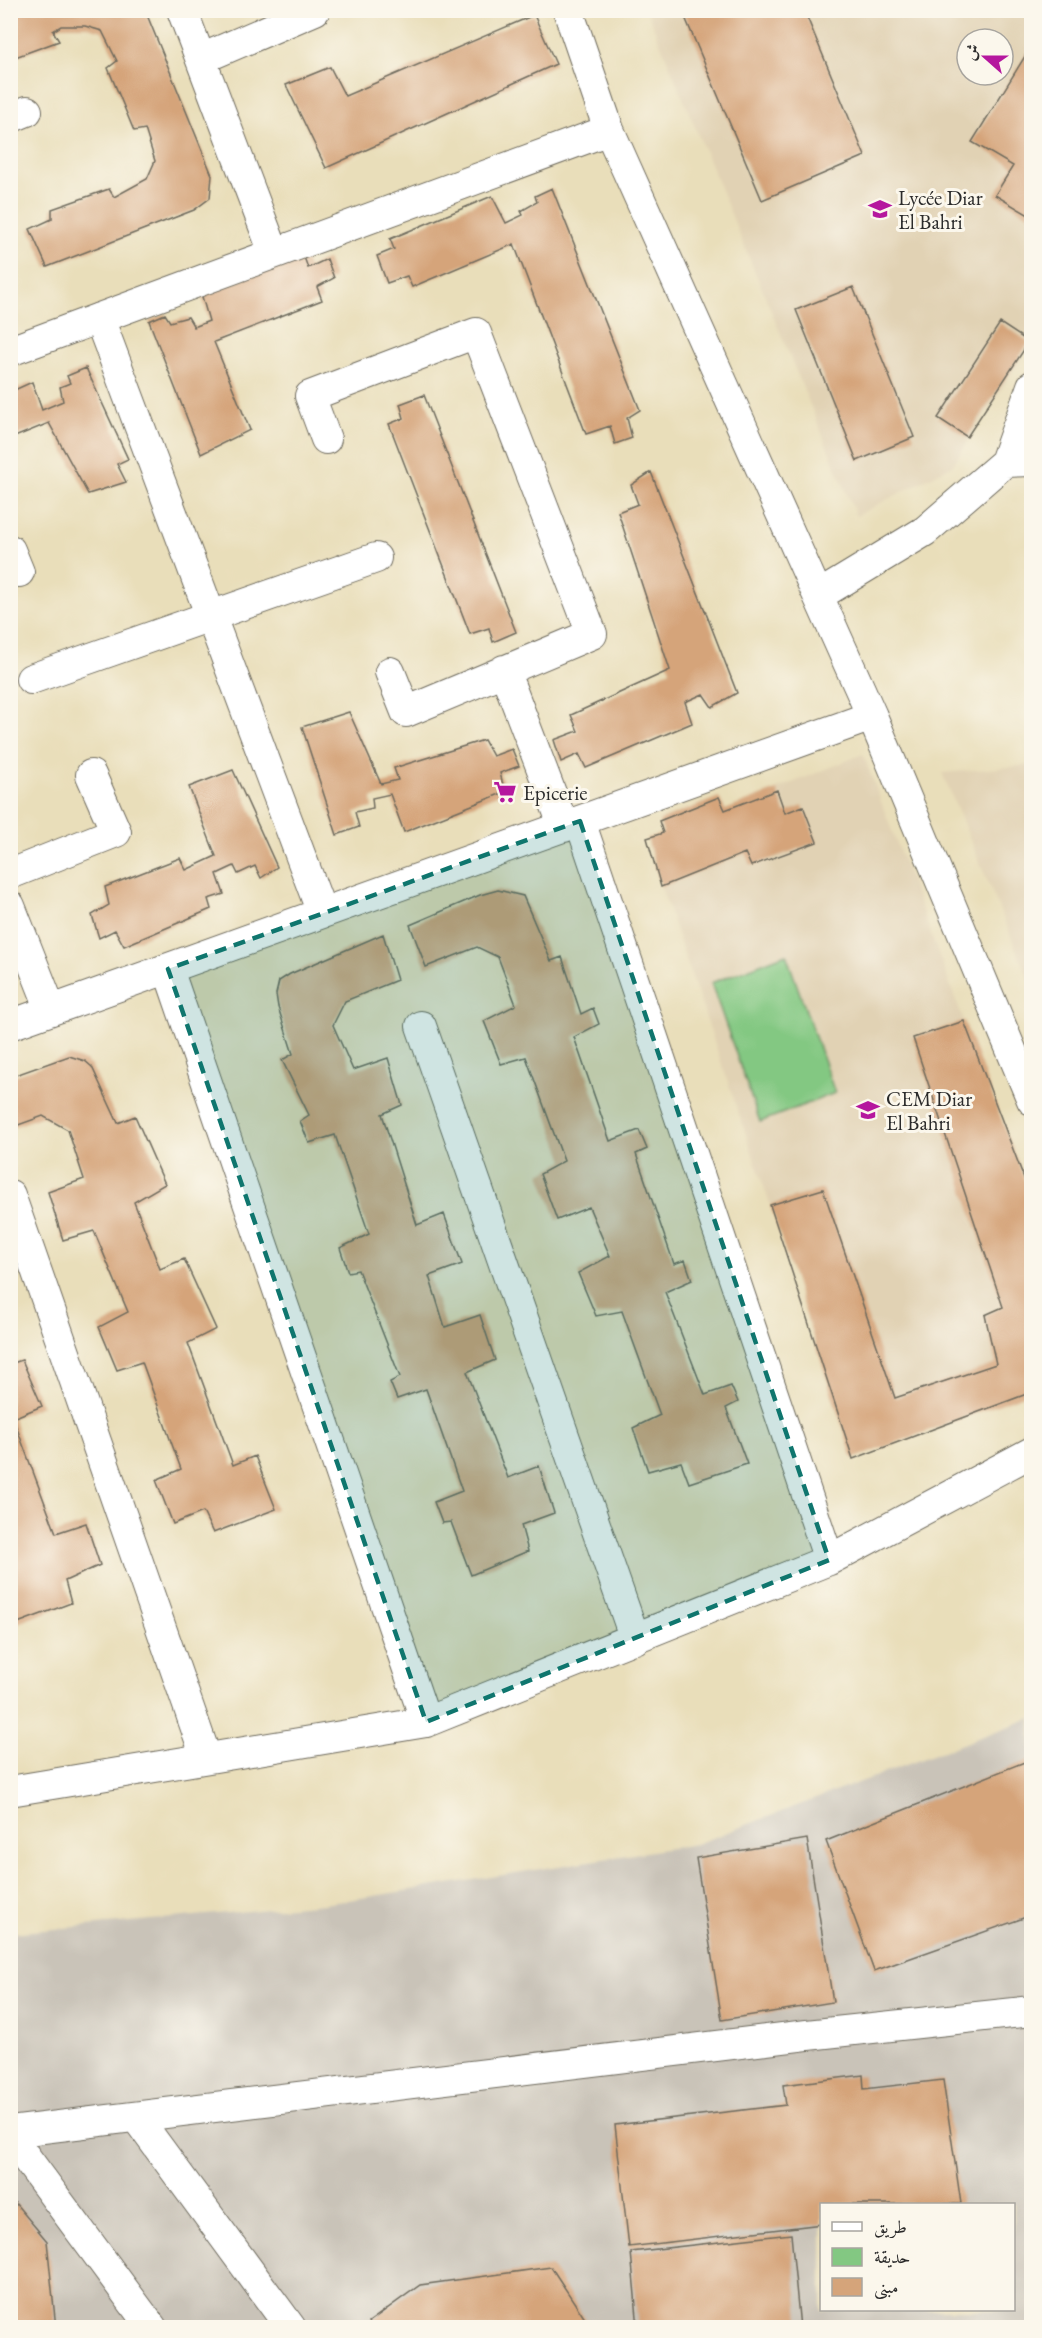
<svg xmlns="http://www.w3.org/2000/svg" width="1042" height="2338" font-family="'EB Garamond',Amiri,serif">
<rect width="100%" height="100%" fill="#fbf7ec"/>
<filter id="ink" filterUnits="userSpaceOnUse"><feTurbulence type="fractalNoise" baseFrequency=".0167" numOctaves="2"/><feDisplacementMap in="SourceGraphic" scale="12" xChannelSelector="R" yChannelSelector="G"/><feConvolveMatrix kernelMatrix="1 2 1 2 8 2 1 2 1" color-interpolation-filters="sRGB"/></filter>
<filter id="wash" filterUnits="userSpaceOnUse"><feTurbulence type="fractalNoise" baseFrequency=".008" numOctaves="4" result="noise"/><feDisplacementMap in="SourceGraphic" scale="24" xChannelSelector="R" yChannelSelector="G"/><feGaussianBlur stdDeviation="1.35" result="paint"/><feColorMatrix in="noise" values="0 0 0 0 0 0 0 0 0 0 0 0 0 0 0 0 0 1.4 0 .05"/><feComposite in="paint" operator="in"/></filter>
<g filter="url(#wash)">
<rect width="100%" height="100%" fill="#e9deba"/>
<path fill="#e1d2b4" fill-rule="evenodd" d="M 647,11 L 1031,11 L 1031,343 L 953,465 L 856,516 ZM 967,39 L 1003,39 L 1003,75 L 967,75 Z
M 863,754 L 1031,1199 L 1032,1391 L 853,1459 L 774,1216 L 661,887 L 647,839 L 663,833 L 659,821 L 719,797 L 726,810 Z
M 1031,765 L 1032,765 L 1031,984 L 942,773 Z"/>
<path fill="#c9c3b8" fill-rule="evenodd" d="M 1031,1718 L 1031,2327 L 11,2328 L 11,1933 L 324,1904 L 696,1844 ZM 822,2204 L 1014,2204 L 1014,2310 L 822,2310 Z"/>
<path fill="#83c882" stroke="#577a56" stroke-width="1.5" d="M 786,954 L 835,1093 L 760,1122 L 711,983 Z"/>
<g id="blocks">
<path fill="#d5a47a" d="M 10,10 L 145,10 L 212,175 L 210,198 L 194,210 L 47,267 L 30,229 L 52,219 L 52,209 L 109,189 L 114,197 L 147,179 L 155,161 L 145,129 L 134,131 L 108,68 L 117,61 L 102,31 L 85,26 L 61,26 L 53,31 L 59,41 L 10,59 Z
M 682,10 L 804,10 L 865,156 L 762,200 Z
M 534,15 L 556,64 L 326,168 L 286,85 L 330,67 L 345,96 Z
M 1032,45 L 1032,217 L 995,195 L 1013,166 L 972,142 Z
M 552,188 L 640,410 L 627,418 L 632,438 L 615,444 L 610,426 L 586,434 L 514,244 L 412,287 L 407,276 L 387,283 L 377,256 L 394,249 L 390,239 L 492,196 L 506,223 L 523,215 L 521,211 L 537,202 L 535,196 Z
M 304,257 L 308,268 L 327,259 L 334,278 L 317,287 L 322,300 L 214,342 L 250,430 L 201,454 L 149,321 L 165,314 L 170,322 L 188,317 L 194,327 L 209,321 L 201,293 Z
M 853,287 L 914,437 L 857,461 L 796,310 Z
M 1000,323 L 1029,342 L 967,437 L 938,418 Z
M 86,368 L 128,459 L 117,464 L 126,482 L 88,494 L 49,423 L 10,439 L 10,392 L 32,382 L 42,410 L 63,401 L 60,387 L 70,383 L 67,376 Z
M 424,395 L 516,632 L 493,642 L 489,628 L 470,634 L 389,424 L 404,418 L 400,404 Z
M 651,472 L 737,693 L 712,707 L 703,694 L 685,702 L 692,723 L 586,768 L 579,754 L 561,762 L 554,740 L 578,731 L 571,715 L 670,670 L 618,512 L 638,504 L 631,485 Z
M 349,712 L 381,784 L 398,780 L 394,768 L 484,740 L 493,756 L 512,749 L 519,766 L 500,773 L 505,792 L 404,832 L 390,794 L 372,798 L 373,808 L 355,812 L 359,827 L 337,835 L 302,727 Z
M 233,770 L 277,867 L 261,878 L 255,866 L 238,874 L 234,866 L 217,874 L 224,894 L 208,899 L 211,909 L 124,946 L 115,930 L 99,938 L 92,915 L 109,905 L 105,887 L 180,858 L 186,870 L 216,856 L 189,787 Z
M 777,790 L 785,813 L 803,806 L 817,842 L 751,866 L 745,853 L 661,887 L 647,838 L 663,833 L 659,821 L 719,797 L 725,810 Z
M 498,890 L 523,896 L 551,961 L 562,957 L 581,1014 L 593,1008 L 599,1024 L 574,1037 L 610,1141 L 639,1130 L 647,1149 L 636,1154 L 674,1264 L 685,1260 L 692,1280 L 665,1292 L 705,1395 L 731,1386 L 738,1402 L 726,1408 L 747,1464 L 689,1483 L 681,1462 L 648,1471 L 633,1428 L 660,1415 L 622,1311 L 596,1316 L 578,1273 L 610,1256 L 589,1207 L 557,1220 L 540,1174 L 564,1161 L 526,1057 L 501,1064 L 484,1021 L 516,1005 L 498,957 L 477,947 L 426,967 L 410,925 L 480,895 Z
M 383,934 L 397,980 L 345,1001 L 333,1025 L 353,1070 L 388,1058 L 402,1105 L 382,1114 L 417,1225 L 444,1214 L 462,1264 L 429,1276 L 445,1327 L 480,1315 L 495,1360 L 467,1372 L 508,1478 L 539,1466 L 554,1513 L 521,1525 L 528,1551 L 471,1575 L 451,1522 L 442,1523 L 434,1502 L 462,1491 L 426,1389 L 397,1399 L 390,1382 L 400,1377 L 358,1270 L 348,1272 L 340,1248 L 369,1234 L 335,1135 L 309,1143 L 300,1121 L 309,1115 L 282,1060 L 293,1054 L 278,1007 L 276,994 L 279,981 L 290,974 Z
M 964,1021 L 1032,1199 L 1032,1392 L 853,1459 L 770,1205 L 823,1189 L 895,1398 L 996,1364 L 985,1315 L 1003,1307 L 913,1038 Z
M 69,1056 L 85,1061 L 92,1067 L 118,1123 L 135,1116 L 165,1184 L 134,1202 L 160,1269 L 184,1259 L 216,1329 L 188,1343 L 233,1465 L 255,1456 L 276,1509 L 213,1533 L 203,1512 L 173,1524 L 156,1480 L 181,1469 L 142,1362 L 117,1370 L 99,1327 L 128,1312 L 94,1231 L 63,1240 L 48,1192 L 84,1179 L 68,1130 L 43,1116 L 10,1128 L 10,1077 Z
M 22,1360 L 42,1406 L 13,1418 L 56,1533 L 86,1523 L 100,1565 L 65,1581 L 71,1603 L 15,1624 L 10,1611 L 10,1364 Z
M 1032,1759 L 1032,1915 L 874,1971 L 826,1841 Z
M 807,1839 L 833,2002 L 722,2020 L 696,1858 Z
M 863,2075 L 864,2089 L 943,2080 L 961,2204 L 822,2204 L 822,2224 L 629,2247 L 615,2125 L 786,2105 L 783,2085 Z
M 10,2197 L 47,2241 L 56,2328 L 10,2328 Z
M 791,2234 L 800,2328 L 638,2328 L 631,2252 Z
M 551,2267 L 591,2328 L 373,2328 L 369,2322 L 420,2285 Z"/>
</g>
</g>
<g filter="url(#ink)">
<use href="#blocks" fill-opacity="0" stroke="#6e6a5d" stroke-width="1.5"/>
<g fill="none" stroke-linecap="round" stroke-linejoin="round">
<g stroke="#6e6a5d" stroke-width="32">
<path id="street" d="M 182,10 L 274,253
M 568,10 L 609,130
M 201,59 L 315,10
M 10,118 L 27,111
M 99,318 L 322,913
M 10,351 L 609,130 L 872,716 L 1032,1100
M 326,439 L 310,396 L 476,333 L 592,634 L 406,712 L 390,672
M 1005,462 L 1032,386
M 10,550 L 19,572
M 818,596 L 925,531 L 1005,462 L 1032,461
M 504,670 L 564,827
M 31,679 L 376,558
M 580,821 L 829,1560
M 10,874 L 116,832 L 91,775
M 10,906 L 51,1010
M 168,969 L 426,1722
M 10,1025 L 872,716
M 421,1026 L 635,1639
M 10,1195 L 206,1757
M 10,1791 L 426,1722 L 829,1560 L 1032,1452
M 136,2117 L 291,2328
M 10,2132 L 807,2035 L 1032,2011
M 10,2136 L 152,2328"/>
</g>
<use href="#street" stroke="#fff" stroke-width="30"/>
</g>
</g>
<path fill="#0f766e" fill-opacity="0.2" stroke="#0f766e" stroke-width="4.5" stroke-dasharray="12 8" stroke-linejoin="round" d="M 580,821 L 829,1560 L 426,1722 L 168,969 Z"/>
<defs>
<g id="school-bare" transform="scale(1.8)"><path d="M0-5L7-2L0 1L-7-2ZM-4 1L0 2.5L4 1V4Q0 6-4 4Z" fill="#b5179e" stroke="#fbf7ec" stroke-width="2.5" paint-order="stroke"/></g>
<g id="supermarket-bare" transform="scale(1.8)"><path d="M-6-5.5h2.5l.6 2H6L4.5 2H-2.5L-4.4-4H-6ZM-1.5 3.2a1.3 1.3 0 1 0 .1 0ZM3 3.2a1.3 1.3 0 1 0 .1 0Z" fill="#b5179e" stroke="#fbf7ec" stroke-width="2.5" paint-order="stroke"/></g>
</defs>
<g fill-rule="evenodd">
<use href="#school-bare" x="880" y="209"/>
<use href="#supermarket-bare" x="505" y="792"/>
<use href="#school-bare" x="868" y="1110"/>
</g>
<g text-anchor="middle" dominant-baseline="central" stroke-width="6" stroke-linejoin="round" paint-order="stroke">
<g font-size="21" fill="#2b2b2b" stroke="#fbf7ec" text-anchor="start">
<text x="898" y="197">Lycée Diar<tspan x="898" dy="24">El Bahri</tspan></text>
<text x="523" y="792">Epicerie</text>
<text x="886" y="1098">CEM Diar<tspan x="886" dy="24">El Bahri</tspan></text>
</g>
</g>
<rect width="1042" height="2338" fill="none" stroke="#fbf7ec" stroke-width="36"/>
<rect x="820" y="2203" width="195" height="108" fill="#fbf7ec" stroke="#a8a59f" stroke-width="1.5"/>
<rect x="832" y="2222" width="30" height="9" fill="#ffffff" stroke="#a8a59f" stroke-width="1.5"/>
<text x="874" y="2233" font-size="18" fill="#2b2b2b">طريق</text>
<rect x="832" y="2248" width="30" height="18" fill="#83c882" stroke="#a8a59f" stroke-width="1.5"/>
<text x="874" y="2263" font-size="18" fill="#2b2b2b">حديقة</text>
<rect x="832" y="2278" width="30" height="18" fill="#d5a47a" stroke="#a8a59f" stroke-width="1.5"/>
<text x="874" y="2293" font-size="18" fill="#2b2b2b">مبنى</text>
<g transform="translate(985 57) rotate(291)"><circle r="28" fill="#fbf7ec" stroke="#a8a59f" stroke-width="1.5"/>
<path d="M0-4.5L10 22L0 15L-10 22Z" fill="#b5179e"/>
<text y="-9" font-size="16" font-weight="bold" text-anchor="middle" fill="#2b2b2b">ش</text>
</g>
</svg>
